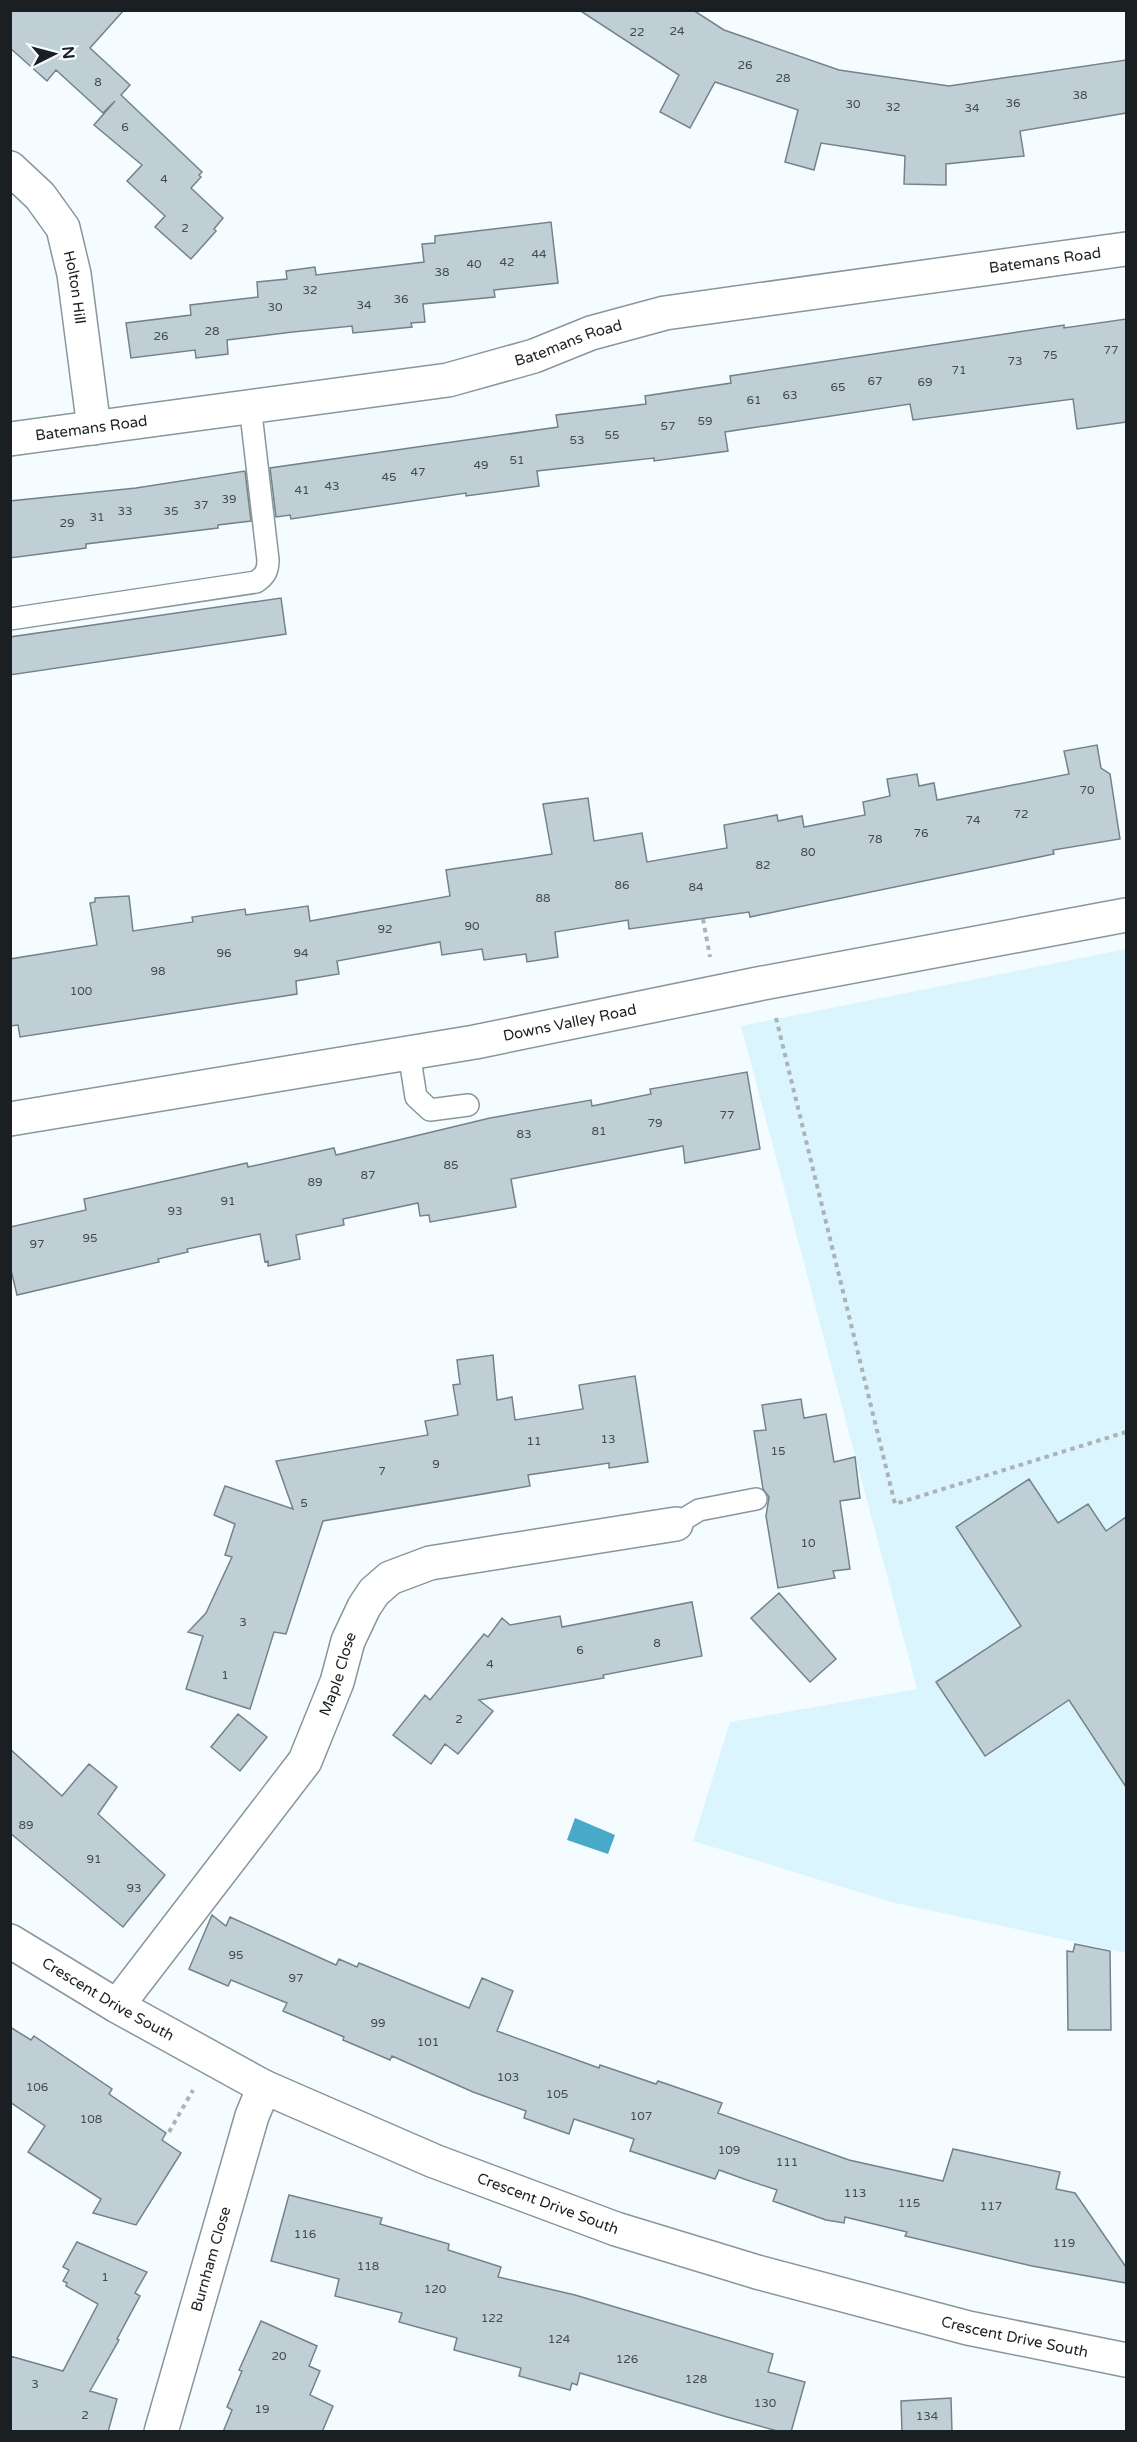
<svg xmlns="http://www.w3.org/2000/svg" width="1137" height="2442" font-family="'Varela Round',sans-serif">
<rect width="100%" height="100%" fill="#f5fcff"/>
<path fill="#dbf5fe" d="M 1126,949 L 1126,1953 L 891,1902 L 693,1841 L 730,1722 L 917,1689 L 741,1026 Z"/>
<path fill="#49a9c8" d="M 575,1818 L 615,1835 L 608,1854 L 567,1840 Z"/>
<path fill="#bfcfd5" stroke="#748389" stroke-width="1.5" d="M 10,10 L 124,10 L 90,48 L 130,85 L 121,95 L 202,172 L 199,175 L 201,177 L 191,188 L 223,218 L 214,229 L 216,231 L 191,259 L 155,227 L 165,216 L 127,181 L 142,165 L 94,125 L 115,101 L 103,113 L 56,70 L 47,81 L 10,48 Z
M 579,10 L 693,10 L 724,30 L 839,70 L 949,86 L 1126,60 L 1126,113 L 1020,131 L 1024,156 L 946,164 L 946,185 L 904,184 L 905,156 L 821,143 L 814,170 L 785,162 L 798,110 L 715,82 L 690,128 L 660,112 L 679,75 Z
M 551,222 L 558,283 L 494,290 L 495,297 L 423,304 L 425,322 L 411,323 L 412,327 L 353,333 L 352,326 L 293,332 L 227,340 L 228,354 L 196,358 L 195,350 L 131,358 L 126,323 L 191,315 L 190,305 L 258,297 L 257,282 L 287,279 L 286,271 L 315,267 L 316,275 L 424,262 L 422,244 L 435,243 L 435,236 Z
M 1126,319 L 1126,422 L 1077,429 L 1073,399 L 913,420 L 910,404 L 725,432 L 728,451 L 654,461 L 654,458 L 537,471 L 539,486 L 466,496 L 466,493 L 291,519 L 290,515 L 276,517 L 270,468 L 558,427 L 556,415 L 646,404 L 645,396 L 731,383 L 730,376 L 1064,325 L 1064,328 Z
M 245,471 L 251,521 L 218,525 L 218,528 L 86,544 L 86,548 L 10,558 L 10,501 L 136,488 Z
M 281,598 L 286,634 L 10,675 L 10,637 Z
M 1097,745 L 1101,768 L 1110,774 L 1120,839 L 1053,850 L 1054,854 L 750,917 L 749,912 L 629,929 L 628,920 L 555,932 L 558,957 L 527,962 L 526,954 L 484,960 L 482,949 L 442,955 L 440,942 L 337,961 L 339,974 L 296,981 L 297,994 L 20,1037 L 18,1025 L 10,1026 L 10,959 L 97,945 L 90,903 L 95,902 L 95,898 L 129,896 L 133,931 L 193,922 L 192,917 L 245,909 L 246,915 L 308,906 L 310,921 L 450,896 L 446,870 L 552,854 L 543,804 L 588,798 L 594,841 L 642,833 L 647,862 L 727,848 L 724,825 L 777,815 L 778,821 L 802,816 L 804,827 L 865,815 L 863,802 L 890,796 L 887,779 L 917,774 L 919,786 L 934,783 L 937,800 L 1069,774 L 1064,751 Z
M 747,1072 L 760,1149 L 685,1163 L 683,1146 L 511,1179 L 516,1207 L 430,1222 L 429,1215 L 420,1216 L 418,1203 L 343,1219 L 344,1225 L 296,1235 L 300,1259 L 268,1266 L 268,1261 L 265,1262 L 260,1234 L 187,1249 L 188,1252 L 158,1259 L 159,1262 L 17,1295 L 10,1266 L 10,1227 L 86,1210 L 84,1199 L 247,1163 L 248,1167 L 334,1148 L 336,1155 L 490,1118 L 591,1100 L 592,1106 L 651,1094 L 650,1089 Z
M 493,1355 L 497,1400 L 512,1397 L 515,1420 L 583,1409 L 579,1385 L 635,1376 L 648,1462 L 609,1468 L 609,1463 L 528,1475 L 530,1486 L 323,1521 L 286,1634 L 274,1632 L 250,1709 L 186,1689 L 203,1636 L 188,1632 L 206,1613 L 232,1557 L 225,1555 L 235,1524 L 214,1515 L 225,1486 L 293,1509 L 276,1461 L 428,1435 L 425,1421 L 458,1415 L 453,1385 L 460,1384 L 457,1360 Z
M 801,1399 L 804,1418 L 826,1414 L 834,1462 L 855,1457 L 860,1498 L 840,1501 L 850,1569 L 833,1571 L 835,1578 L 778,1588 L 766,1516 L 769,1497 L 763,1489 L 754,1431 L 766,1430 L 762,1405 Z
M 1029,1479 L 1058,1523 L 1088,1504 L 1106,1531 L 1126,1517 L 1126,1787 L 1069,1700 L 985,1756 L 936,1682 L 1021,1626 L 956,1527 Z
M 779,1593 L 836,1659 L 810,1682 L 751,1618 Z
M 692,1602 L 702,1656 L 603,1675 L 604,1678 L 479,1700 L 493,1711 L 458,1754 L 445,1744 L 431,1764 L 393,1735 L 425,1695 L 430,1700 L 484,1634 L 488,1637 L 502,1618 L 510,1625 L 560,1616 L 562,1627 Z
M 238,1714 L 267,1737 L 240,1771 L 211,1747 Z
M 10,1749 L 62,1796 L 89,1764 L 117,1787 L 98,1814 L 165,1875 L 123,1927 L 10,1833 Z
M 212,1915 L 226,1926 L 230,1917 L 336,1965 L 339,1959 L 357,1967 L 359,1963 L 469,2008 L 482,1978 L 513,1991 L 497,2031 L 599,2068 L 600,2065 L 656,2084 L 658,2081 L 722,2103 L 718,2113 L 849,2160 L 943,2181 L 953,2149 L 1060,2172 L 1056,2189 L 1075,2193 L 1126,2267 L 1126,2283 L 1032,2266 L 905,2236 L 907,2232 L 845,2217 L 844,2223 L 826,2220 L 773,2201 L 777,2190 L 747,2180 L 719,2170 L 715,2179 L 630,2151 L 634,2139 L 574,2119 L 569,2134 L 524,2118 L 526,2111 L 473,2092 L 392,2056 L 390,2060 L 343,2040 L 344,2037 L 283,2011 L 287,2003 L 231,1980 L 228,1986 L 189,1969 Z
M 1075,1944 L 1110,1951 L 1111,2030 L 1068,2030 L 1067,1951 L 1073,1952 Z
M 10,2027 L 31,2040 L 34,2036 L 112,2089 L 109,2094 L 166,2133 L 162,2140 L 181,2153 L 136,2225 L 93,2213 L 101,2199 L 28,2152 L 45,2126 L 10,2102 Z
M 289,2195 L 382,2218 L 380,2224 L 449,2244 L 448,2250 L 501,2267 L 498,2277 L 575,2295 L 773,2354 L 768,2372 L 805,2382 L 791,2432 L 781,2432 L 727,2417 L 580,2373 L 577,2385 L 572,2383 L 570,2390 L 519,2376 L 521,2368 L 454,2350 L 457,2338 L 399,2322 L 402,2313 L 335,2296 L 339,2279 L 271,2261 Z
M 77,2242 L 147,2272 L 135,2293 L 140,2296 L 117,2339 L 119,2340 L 90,2391 L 117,2399 L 108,2432 L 10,2432 L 10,2356 L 63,2371 L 98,2304 L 66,2286 L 67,2283 L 63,2281 L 69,2270 L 63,2267 Z
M 261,2321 L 317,2346 L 309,2366 L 320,2371 L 310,2395 L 333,2406 L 322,2432 L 223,2432 L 232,2410 L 227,2407 L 242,2371 L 239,2370 Z
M 951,2398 L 952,2432 L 902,2432 L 901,2401 Z"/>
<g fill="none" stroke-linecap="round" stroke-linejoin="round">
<g stroke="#87979c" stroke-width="24">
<path id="lane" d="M 10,619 L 256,582 C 265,576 268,571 268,560 L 250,405
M 409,1053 L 416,1097 L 430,1110 L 468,1105
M 676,1524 L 699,1510 L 756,1499"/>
</g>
<g stroke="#87979c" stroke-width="36">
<g id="street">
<path id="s1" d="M 10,168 L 40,196 L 63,228 L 74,274 L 94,428"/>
<path id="s2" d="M 10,439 L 448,380 L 534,356 L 591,333 L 665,313 L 1126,249"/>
<path id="s3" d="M 10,1119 L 475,1042 L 758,984 L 1126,915"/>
<path id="s4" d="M 10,1941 L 117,2006 L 264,2087 L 434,2161 L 616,2229 L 757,2272 L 968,2328 L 1126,2360"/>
<path id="s5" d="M 117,2006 L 305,1761 L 337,1682 L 348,1641 L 364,1607 L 374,1592 L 390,1578 L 430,1563 L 676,1524"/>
<path id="s6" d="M 161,2432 L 252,2116 L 264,2087"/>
</g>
</g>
<path stroke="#acb3b5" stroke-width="4" stroke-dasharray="4.5 4.5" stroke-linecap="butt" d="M 703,919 L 710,957
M 776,1018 L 895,1504 L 1126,1432
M 169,2132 L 193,2090"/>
<use href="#lane" stroke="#fff" stroke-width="21"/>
<use href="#street" stroke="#fff" stroke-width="33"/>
</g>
<g text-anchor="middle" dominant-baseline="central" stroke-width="6" stroke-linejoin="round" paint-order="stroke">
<g font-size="12" fill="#434c4f">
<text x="677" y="31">24</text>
<text x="637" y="32">22</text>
<text x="745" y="65">26</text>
<text x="783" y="78">28</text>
<text x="98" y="82">8</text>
<text x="1080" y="95">38</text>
<text x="1013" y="103">36</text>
<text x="853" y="104">30</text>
<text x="893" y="107">32</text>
<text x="972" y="108">34</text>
<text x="125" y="127">6</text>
<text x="164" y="179">4</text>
<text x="185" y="228">2</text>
<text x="539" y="254">44</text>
<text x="507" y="262">42</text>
<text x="474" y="264">40</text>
<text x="442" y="272">38</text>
<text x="310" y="290">32</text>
<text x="401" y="299">36</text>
<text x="364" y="305">34</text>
<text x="275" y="307">30</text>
<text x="212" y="331">28</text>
<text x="161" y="336">26</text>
<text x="1111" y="350">77</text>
<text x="1050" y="355">75</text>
<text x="1015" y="361">73</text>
<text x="959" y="370">71</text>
<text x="875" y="381">67</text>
<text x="925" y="382">69</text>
<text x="838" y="387">65</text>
<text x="790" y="395">63</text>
<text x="754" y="400">61</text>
<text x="705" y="421">59</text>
<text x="668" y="426">57</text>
<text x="612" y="435">55</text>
<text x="577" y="440">53</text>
<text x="517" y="460">51</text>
<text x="481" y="465">49</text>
<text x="418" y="472">47</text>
<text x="389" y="477">45</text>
<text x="332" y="486">43</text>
<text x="302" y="490">41</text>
<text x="229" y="499">39</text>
<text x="201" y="505">37</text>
<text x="125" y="511">33</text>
<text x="171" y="511">35</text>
<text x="97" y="517">31</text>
<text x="67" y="523">29</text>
<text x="1087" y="790">70</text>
<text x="1021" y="814">72</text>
<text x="973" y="820">74</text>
<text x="921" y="833">76</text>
<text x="875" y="839">78</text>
<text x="808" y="852">80</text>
<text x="763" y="865">82</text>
<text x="622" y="885">86</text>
<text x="696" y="887">84</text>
<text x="543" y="898">88</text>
<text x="472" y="926">90</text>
<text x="385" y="929">92</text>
<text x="224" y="953">96</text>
<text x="301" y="953">94</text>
<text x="158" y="971">98</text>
<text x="81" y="991">100</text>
<text x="727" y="1115">77</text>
<text x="655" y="1123">79</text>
<text x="599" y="1131">81</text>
<text x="524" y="1134">83</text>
<text x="451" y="1165">85</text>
<text x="368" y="1175">87</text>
<text x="315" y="1182">89</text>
<text x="228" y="1201">91</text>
<text x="175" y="1211">93</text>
<text x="90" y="1238">95</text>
<text x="37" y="1244">97</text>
<text x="608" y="1439">13</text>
<text x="534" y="1441">11</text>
<text x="778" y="1451">15</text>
<text x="436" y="1464">9</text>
<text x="382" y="1471">7</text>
<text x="304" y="1503">5</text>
<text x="808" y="1543">10</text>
<text x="243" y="1622">3</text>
<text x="657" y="1643">8</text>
<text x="580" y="1650">6</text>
<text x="490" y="1664">4</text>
<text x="225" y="1675">1</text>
<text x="459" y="1719">2</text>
<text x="26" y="1825">89</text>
<text x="94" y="1859">91</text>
<text x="134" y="1888">93</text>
<text x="236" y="1955">95</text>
<text x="296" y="1978">97</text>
<text x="378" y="2023">99</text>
<text x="428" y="2042">101</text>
<text x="508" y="2077">103</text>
<text x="37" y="2087">106</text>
<text x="557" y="2094">105</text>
<text x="641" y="2116">107</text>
<text x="91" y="2119">108</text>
<text x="729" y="2150">109</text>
<text x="787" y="2162">111</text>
<text x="855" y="2193">113</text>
<text x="909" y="2203">115</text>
<text x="991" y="2206">117</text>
<text x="305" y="2234">116</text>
<text x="1064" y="2243">119</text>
<text x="368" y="2266">118</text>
<text x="105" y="2277">1</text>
<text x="435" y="2289">120</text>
<text x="492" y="2318">122</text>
<text x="559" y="2339">124</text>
<text x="279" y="2356">20</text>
<text x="627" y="2359">126</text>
<text x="696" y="2379">128</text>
<text x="35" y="2384">3</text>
<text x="765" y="2403">130</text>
<text x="262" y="2409">19</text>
<text x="85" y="2415">2</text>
<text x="927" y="2416">134</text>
</g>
<g font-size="15" fill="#1a2022" stroke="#f5fcff">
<text stroke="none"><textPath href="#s2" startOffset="1053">Batemans Road</textPath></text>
<text stroke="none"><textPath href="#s1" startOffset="141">Holton Hill</textPath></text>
<text stroke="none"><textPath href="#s2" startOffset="568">Batemans Road</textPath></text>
<text stroke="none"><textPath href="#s2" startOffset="82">Batemans Road</textPath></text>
<text stroke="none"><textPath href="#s3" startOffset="568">Downs Valley Road</textPath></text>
<text stroke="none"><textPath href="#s5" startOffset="402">Maple Close</textPath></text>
<text stroke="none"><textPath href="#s4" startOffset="114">Crescent Drive South</textPath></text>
<text stroke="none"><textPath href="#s4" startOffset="600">Crescent Drive South</textPath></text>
<text stroke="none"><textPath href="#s6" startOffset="180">Burnham Close</textPath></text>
<text stroke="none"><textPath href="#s4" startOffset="1086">Crescent Drive South</textPath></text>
</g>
</g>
<rect width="1137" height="2442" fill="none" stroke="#1a2022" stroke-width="24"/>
<g transform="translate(54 54) rotate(84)" stroke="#f5fcff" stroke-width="4.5" paint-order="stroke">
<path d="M0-4.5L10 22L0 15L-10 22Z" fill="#1a2022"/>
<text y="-9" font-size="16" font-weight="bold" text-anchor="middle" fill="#1a2022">N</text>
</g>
</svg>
